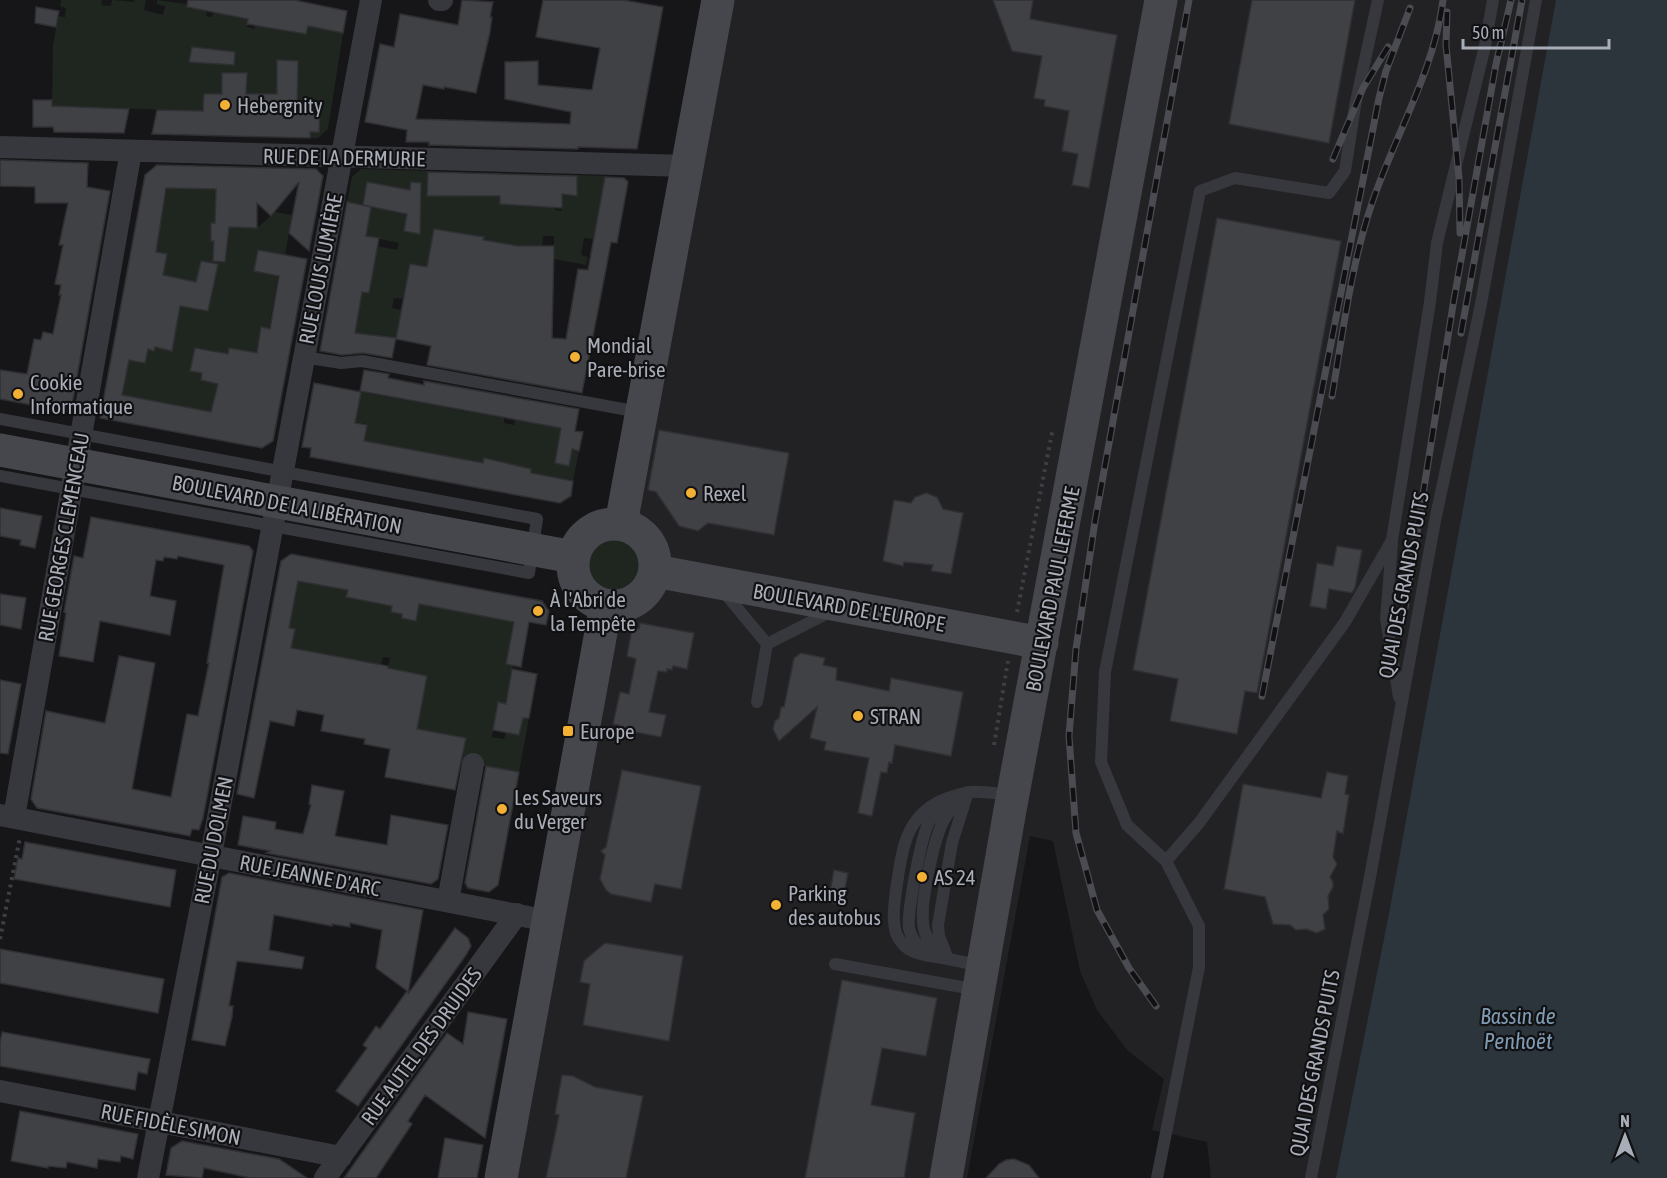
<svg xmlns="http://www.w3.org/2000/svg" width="1667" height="1178" font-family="'Asap Condensed',sans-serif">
<rect width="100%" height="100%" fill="#161618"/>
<path fill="#222225" d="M 706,0 L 1667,0 L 1667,1178 L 1211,1178 L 1207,1142 L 1152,1130 L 1164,1079 L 1127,1050 L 1097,1010 L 1080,971 L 1053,841 L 1030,836 L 967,1178 L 507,1178 Z"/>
<path fill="#1e261f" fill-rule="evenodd" d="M 61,0 L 102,0 L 101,5 L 111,6 L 112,0 L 134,2 L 134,0 L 146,0 L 144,10 L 163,15 L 165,6 L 157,4 L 157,0 L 186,4 L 187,1 L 208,6 L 206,16 L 212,17 L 215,6 L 231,9 L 230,16 L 249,20 L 247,27 L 255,29 L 254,25 L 295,32 L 298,22 L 343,33 L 328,129 L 318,138 L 310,138 L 310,132 L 319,132 L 320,110 L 297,109 L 298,74 L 294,95 L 246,94 L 246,73 L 222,73 L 222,94 L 204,94 L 203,111 L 52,106 L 53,46 L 58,16 L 65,17 L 66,8 L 60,6 Z
M 361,169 L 428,171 L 428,196 L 527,197 L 527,206 L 544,207 L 547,197 L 548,174 L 556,175 L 555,210 L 562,211 L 562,193 L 577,196 L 577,175 L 605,176 L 594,239 L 584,238 L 581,255 L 588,257 L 586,265 L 554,259 L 554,236 L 543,236 L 542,257 L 525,246 L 478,245 L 479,237 L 470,235 L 450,240 L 450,231 L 435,229 L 425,280 L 408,277 L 403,299 L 394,298 L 392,308 L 401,310 L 396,339 L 366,334 L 365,352 L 344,355 L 349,331 L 355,332 L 359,312 L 350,310 L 377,246 L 397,250 L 399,243 L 366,236 L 365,224 L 368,206 L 404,189 L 367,182 L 363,205 L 347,202 L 352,177 Z
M 167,188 L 223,189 L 223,192 L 234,192 L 233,222 L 240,222 L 240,227 L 257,228 L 275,212 L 292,215 L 285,255 L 282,254 L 278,275 L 255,412 L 249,411 L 247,422 L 218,417 L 218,413 L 104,392 L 105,389 L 123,392 L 129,360 L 145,363 L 148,349 L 154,350 L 155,347 L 140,345 L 144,324 L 154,325 L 155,318 L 146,316 L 148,300 L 157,302 L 158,296 L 147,293 L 148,288 L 211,300 L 213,285 L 156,274 L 159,253 L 156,252 L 160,230 L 136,225 L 137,219 L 160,223 ZM 192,361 L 213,366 L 212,374 L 225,377 L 223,388 L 218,387 L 218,384 L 201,380 L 203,372 L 190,371 Z
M 361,392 L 504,418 L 504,423 L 514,425 L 515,420 L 561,428 L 558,447 L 579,451 L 573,481 L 531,473 L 531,469 L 521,467 L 505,473 L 507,463 L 484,458 L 482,465 L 461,459 L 364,442 L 367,424 L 342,420 L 345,400 L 359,402 Z
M583 564a30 30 0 1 1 60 0a30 30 0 1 1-60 0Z
M 299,577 L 307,583 L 348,588 L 346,597 L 379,604 L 381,598 L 402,614 L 402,618 L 416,621 L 419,604 L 444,609 L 446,603 L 470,606 L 469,614 L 497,619 L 521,616 L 506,704 L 498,703 L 492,737 L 504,739 L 506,732 L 519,735 L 523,718 L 529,718 L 519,772 L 462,762 L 466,738 L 403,727 L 407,672 L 388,668 L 390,658 L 383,657 L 381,665 L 291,648 L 295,629 L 269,624 L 274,597 L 295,600 Z"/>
<path fill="#2c353c" d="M 1556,0 L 1667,0 L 1667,1178 L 1336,1178 L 1388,919 Z"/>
<path fill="#404145" stroke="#303034" stroke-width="1.5" d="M 188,0 L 294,0 L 347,11 L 343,33 L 308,26 L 306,34 L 247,24 L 248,19 L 187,7 Z
M 462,0 L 493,2 L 490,17 L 492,17 L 490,32 L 476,93 L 444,87 L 444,89 L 423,85 L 416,119 L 570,124 L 571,112 L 505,99 L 505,62 L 538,61 L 538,85 L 592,90 L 600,48 L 536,37 L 543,0 L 623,0 L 663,7 L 637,149 L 578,147 L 578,149 L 429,145 L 429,142 L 406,142 L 407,130 L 365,122 L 380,44 L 394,47 L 400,14 L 458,25 Z
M 993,0 L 1033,0 L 1030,19 L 1117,35 L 1089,188 L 1072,185 L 1078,154 L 1062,151 L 1069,111 L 1044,106 L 1045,100 L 1034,98 L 1042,56 L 1012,51 Z
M 1252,0 L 1355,0 L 1329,143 L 1229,124 Z
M 36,7 L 59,11 L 56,27 L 35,23 Z
M 192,47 L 235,52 L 234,65 L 189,62 Z
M 277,60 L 298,61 L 297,109 L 320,110 L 319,132 L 310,132 L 310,138 L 152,134 L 157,110 L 203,111 L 204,94 L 222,94 L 222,73 L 247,73 L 246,94 L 277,94 Z
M 33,100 L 52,100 L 52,106 L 129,109 L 124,133 L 54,132 L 53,127 L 33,127 Z
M 0,160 L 88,163 L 87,187 L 110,191 L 72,405 L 64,411 L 0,399 L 0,370 L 27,374 L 34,339 L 41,340 L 43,332 L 53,334 L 61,295 L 59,295 L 61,285 L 55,284 L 63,245 L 59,245 L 68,203 L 35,203 L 35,187 L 0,186 Z
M 157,165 L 316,169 L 323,176 L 309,251 L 289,233 L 299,182 L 271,216 L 257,203 L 257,228 L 229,227 L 225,262 L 213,261 L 214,241 L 211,241 L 211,223 L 215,223 L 216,189 L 166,188 L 156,252 L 167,254 L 163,275 L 196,282 L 201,261 L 218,264 L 208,311 L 180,306 L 172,351 L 155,347 L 154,351 L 148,349 L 145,363 L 129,360 L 122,395 L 211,412 L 218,384 L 201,380 L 202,373 L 190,371 L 195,348 L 228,354 L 229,348 L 257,353 L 261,327 L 270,329 L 279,276 L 254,271 L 258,250 L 307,259 L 273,441 L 262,448 L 100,418 L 145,175 Z
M 428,172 L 577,176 L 577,196 L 562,194 L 562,208 L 500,204 L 500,196 L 427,196 Z
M 605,177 L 624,178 L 628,182 L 617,243 L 611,242 L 606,269 L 582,393 L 427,365 L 431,346 L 396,339 L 410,264 L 427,267 L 434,229 L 484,237 L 483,240 L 518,246 L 554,246 L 552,338 L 566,339 L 578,269 L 588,270 Z
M 367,182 L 410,190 L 411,182 L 421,183 L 420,234 L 404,231 L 407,214 L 363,205 Z
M 347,202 L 371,207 L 366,236 L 379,238 L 369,293 L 362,292 L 355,333 L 396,338 L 392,358 L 363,353 L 342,355 L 320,351 Z
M 1217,218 L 1341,241 L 1257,693 L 1245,691 L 1237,734 L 1170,721 L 1178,679 L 1133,670 Z
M 364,370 L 389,374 L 388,378 L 424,385 L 424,381 L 579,409 L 575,431 L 583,432 L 579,451 L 572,449 L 569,466 L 555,463 L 561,428 L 360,391 Z
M 314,383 L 361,392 L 355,423 L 367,425 L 364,441 L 483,463 L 484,458 L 531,469 L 531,473 L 573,481 L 571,496 L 560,503 L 310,457 L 311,448 L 302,447 Z
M 659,430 L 789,453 L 774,535 L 708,523 L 698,531 L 679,526 L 656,492 L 648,490 Z
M 926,493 L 937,497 L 943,509 L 963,513 L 951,574 L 931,571 L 933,565 L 904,562 L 903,566 L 883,561 L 894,500 L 911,503 L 915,497 Z
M 0,508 L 42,516 L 35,548 L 20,545 L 21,540 L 0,536 Z
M 91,517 L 249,546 L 253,551 L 203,818 L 199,830 L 192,829 L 190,836 L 37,808 L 31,799 L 46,711 L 105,723 L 119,656 L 155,663 L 132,789 L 171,797 L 187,714 L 198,716 L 209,663 L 207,663 L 224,565 L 178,556 L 177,559 L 164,557 L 163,561 L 156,560 L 150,596 L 176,601 L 170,635 L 100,621 L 93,662 L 59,656 L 66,613 L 64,612 L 74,556 L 83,558 Z
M 1337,546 L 1362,550 L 1355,588 L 1352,593 L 1329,589 L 1326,609 L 1310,606 L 1317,563 L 1333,566 Z
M 291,554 L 542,601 L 549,611 L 546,625 L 529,622 L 521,667 L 506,664 L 514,622 L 419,604 L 416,621 L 402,618 L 402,614 L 391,612 L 392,606 L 346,597 L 348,590 L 298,581 L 289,628 L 295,629 L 291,648 L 388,666 L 388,668 L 427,676 L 417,729 L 466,738 L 455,790 L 385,777 L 390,749 L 364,744 L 365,739 L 321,731 L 324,715 L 297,710 L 294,726 L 270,721 L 254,798 L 237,794 L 281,561 Z
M 0,594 L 26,598 L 21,629 L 0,625 Z
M 640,623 L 694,633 L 687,669 L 673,666 L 672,670 L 667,669 L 667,672 L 658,671 L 649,712 L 666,715 L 661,737 L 618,729 L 619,725 L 613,724 L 620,692 L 629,694 L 636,659 L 627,656 L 632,628 L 639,629 Z
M 801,653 L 825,658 L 823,665 L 837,668 L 836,680 L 889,691 L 891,678 L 963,692 L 951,756 L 895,745 L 892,763 L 889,762 L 887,773 L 881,772 L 872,816 L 858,813 L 869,758 L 824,750 L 826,742 L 810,738 L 817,707 L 779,741 L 773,729 L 775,721 L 779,718 L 781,707 L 784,707 L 794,658 Z
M 512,669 L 537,674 L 529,718 L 523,718 L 519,735 L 493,730 L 498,702 L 506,704 Z
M 0,680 L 21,684 L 8,754 L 0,753 Z
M 486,766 L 519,772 L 498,885 L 489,892 L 468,888 L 465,883 Z
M 622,770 L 701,786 L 681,889 L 655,884 L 651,902 L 611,894 L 606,890 L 600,879 L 605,855 L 601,851 L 606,847 Z
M 1327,772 L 1348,776 L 1345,794 L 1349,795 L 1343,834 L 1337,831 L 1333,857 L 1337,864 L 1330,877 L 1333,882 L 1333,887 L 1328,896 L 1329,909 L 1323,915 L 1325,929 L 1317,933 L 1306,929 L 1296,930 L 1290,925 L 1273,924 L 1265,897 L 1224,889 L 1243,784 L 1321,798 Z
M 312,785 L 344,791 L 335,836 L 387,845 L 391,815 L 448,825 L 438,879 L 431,884 L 266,853 L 270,851 L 238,845 L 243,816 L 276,822 L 275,829 L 303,834 L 311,805 L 309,804 Z
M 25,842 L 176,870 L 170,907 L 14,879 L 18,858 L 22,859 Z
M 834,870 L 848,873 L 842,905 L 828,902 Z
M 229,873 L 423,910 L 408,994 L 455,928 L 468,938 L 471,946 L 466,955 L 358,1106 L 336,1091 L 367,1048 L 363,1045 L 376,1026 L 380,1029 L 407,991 L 376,968 L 382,930 L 350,923 L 350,927 L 332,924 L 332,926 L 274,915 L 269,950 L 304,957 L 302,969 L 237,961 L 229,1006 L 233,1006 L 232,1017 L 225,1046 L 192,1040 L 222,877 Z
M 605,943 L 683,956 L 669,1041 L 583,1025 L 590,984 L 580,982 L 584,961 Z
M 0,949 L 164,979 L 158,1013 L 0,983 Z
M 842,980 L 937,998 L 926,1056 L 882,1048 L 871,1105 L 915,1113 L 904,1178 L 805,1178 Z
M 468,1012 L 507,1019 L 485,1138 L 425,1095 L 408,1121 L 412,1124 L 376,1178 L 344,1178 L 447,1033 L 463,1044 Z
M 2,1032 L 150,1059 L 147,1074 L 138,1072 L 135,1090 L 0,1066 L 0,1043 Z
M 562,1075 L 573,1076 L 595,1087 L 643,1096 L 626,1178 L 546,1178 L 559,1115 L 555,1114 Z
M 20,1111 L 138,1134 L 133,1159 L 121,1156 L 120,1162 L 98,1159 L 97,1168 L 67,1162 L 66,1168 L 48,1166 L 48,1168 L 11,1161 Z
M 445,1138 L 483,1145 L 477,1178 L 438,1178 Z
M 182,1141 L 279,1159 L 307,1178 L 250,1178 L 204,1168 L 202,1178 L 166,1175 L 171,1148 Z
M 1014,1159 L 1029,1165 L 1039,1178 L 986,1178 L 999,1164 L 1006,1160 Z"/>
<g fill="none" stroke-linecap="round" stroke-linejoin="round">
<path stroke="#3d3f44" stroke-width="4" stroke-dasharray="3 4.5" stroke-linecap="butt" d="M 1017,612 L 1053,428
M 994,745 L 1008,661
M 0,939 L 20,837"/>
<path stroke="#37383d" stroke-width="12" d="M 304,357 L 341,363 L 362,361 L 639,412
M 0,419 L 537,519 L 529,573 L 0,476
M 1392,544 L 1386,619 L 1399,697
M 723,591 L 767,644 L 832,611
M 757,702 L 767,644
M 968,792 L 952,843 L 938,925 L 939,936 L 948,959 L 982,966
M 1166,861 L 1199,823 L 1345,622 L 1392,540 L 1430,302 L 1437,243 L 1485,46 L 1493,0
M 929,951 C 919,947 911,939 909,928 C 907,912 921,837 929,822 C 933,815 941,808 948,803
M 941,953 C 931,946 924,935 923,922 C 921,899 934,837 945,818 C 949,811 956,806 961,800
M 948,959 C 933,956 912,956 902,943 C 890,931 894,906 896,890 C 902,853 903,820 940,801 C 950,797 960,793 971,792 C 984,791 998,794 1012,795
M 835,964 L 978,990
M 1157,1178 L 1199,967 L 1199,926 L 1166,861 L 1127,825 L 1101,762 L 1105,672 L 1200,191 L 1235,178 L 1329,193 L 1345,171 L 1355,106 L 1378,0
M 1311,1178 L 1370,877 L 1435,521 L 1481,304 L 1536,0"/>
<path stroke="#37383d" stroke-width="22" d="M 439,0 L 442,0
M 0,147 L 688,166
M 0,815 L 549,921
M 14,817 L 131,151
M 448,901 L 473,764
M 0,1091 L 341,1157
M 148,1178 L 211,855 L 371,0
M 325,1178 L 517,914"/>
<path stroke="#45474d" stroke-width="33" d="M 0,450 L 573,557
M573 565a41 41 0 1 1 82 0a41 41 0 1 1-82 0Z
M 621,524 L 718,0
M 655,571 L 1042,643
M 501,1178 L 606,605
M 946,1178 L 1010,810 L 1161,0"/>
<g stroke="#4a4c52" stroke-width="7">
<path id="rail" d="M 1447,12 L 1446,45 L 1459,178 L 1460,233
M 1333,159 L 1363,88 L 1388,47
M 1461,333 L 1522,0
M 1332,396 C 1343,332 1351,265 1372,203 C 1395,135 1434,72 1443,0
M 1405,608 L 1453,305 L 1496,64 L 1511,0
M 1262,696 L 1379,98 L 1386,71 L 1410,8
M 1156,1006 L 1129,968 L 1097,910 L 1076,833 L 1069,736 L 1076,649 L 1095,521 L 1189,0"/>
</g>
<use href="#rail" stroke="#111113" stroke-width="4.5" stroke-dasharray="14" stroke-linecap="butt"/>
</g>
<g fill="#f2b134" stroke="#111113" stroke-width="2">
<circle cx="225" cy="105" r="6"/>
<circle cx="575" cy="357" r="6"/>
<circle cx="18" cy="394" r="6"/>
<circle cx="691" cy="493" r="6"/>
<circle cx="538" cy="611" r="6"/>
<circle cx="858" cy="716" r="6"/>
<rect x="562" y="725" width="12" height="12" rx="3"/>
<circle cx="502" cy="809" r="6"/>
<circle cx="922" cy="877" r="6"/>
<circle cx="776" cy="905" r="6"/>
</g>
<g text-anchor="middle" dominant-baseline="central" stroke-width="4.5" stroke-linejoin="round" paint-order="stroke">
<g font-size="21" fill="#a8adb8" stroke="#111113" text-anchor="start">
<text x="237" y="105">Hebergnity</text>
<text x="587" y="345">Mondial<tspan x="587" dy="24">Pare-brise</tspan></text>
<text x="30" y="382">Cookie<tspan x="30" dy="24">Informatique</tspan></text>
<text x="703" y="493">Rexel</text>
<text x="550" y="599">À l'Abri de<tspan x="550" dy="24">la Tempête</tspan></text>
<text x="870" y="716">STRAN</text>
<text x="580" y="731">Europe</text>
<text x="514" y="797">Les Saveurs<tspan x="514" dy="24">du Verger</tspan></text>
<text x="934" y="877">AS 24</text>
<text x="788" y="893">Parking<tspan x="788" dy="24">des autobus</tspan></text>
</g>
<g font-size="21" fill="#a8adb8" stroke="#111113">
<text transform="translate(344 157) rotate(1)">RUE DE LA DERMURIE</text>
<text transform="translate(320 269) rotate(-79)">RUE LOUIS LUMIÈRE</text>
<text transform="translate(287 504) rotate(11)">BOULEVARD DE LA LIBÉRATION</text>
<text transform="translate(63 537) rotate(-80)">RUE GEORGES CLEMENCEAU</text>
<text transform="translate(1403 585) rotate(-79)">QUAI DES GRANDS PUITS</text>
<text transform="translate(1052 589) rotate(-79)">BOULEVARD PAUL LEFERME</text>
<text transform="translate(849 607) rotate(10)">BOULEVARD DE L'EUROPE</text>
<text transform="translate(213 840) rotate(-79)">RUE DU DOLMEN</text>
<text transform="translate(310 875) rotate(11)">RUE JEANNE D'ARC</text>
<text transform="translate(421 1046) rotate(-54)">RUE AUTEL DES DRUIDES</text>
<text transform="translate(1314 1063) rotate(-79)">QUAI DES GRANDS PUITS</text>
<text transform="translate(171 1124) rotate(11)">RUE FIDÈLE SIMON</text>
</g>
<g font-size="22" font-style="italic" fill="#7f9bb3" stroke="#111113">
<text x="1518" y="1016">Bassin de<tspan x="1518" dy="25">Penhoët</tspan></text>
</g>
</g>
<g transform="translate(1625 1136)" stroke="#111113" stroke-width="4.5" paint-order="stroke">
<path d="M0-4.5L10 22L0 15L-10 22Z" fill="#a8adb8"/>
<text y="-9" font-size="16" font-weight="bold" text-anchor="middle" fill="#a8adb8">N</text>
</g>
<path d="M1463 39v9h146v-9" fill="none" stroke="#a8adb8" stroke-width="3"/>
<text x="1472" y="39" font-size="18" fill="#a8adb8" stroke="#111113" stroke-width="4.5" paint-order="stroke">50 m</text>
</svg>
